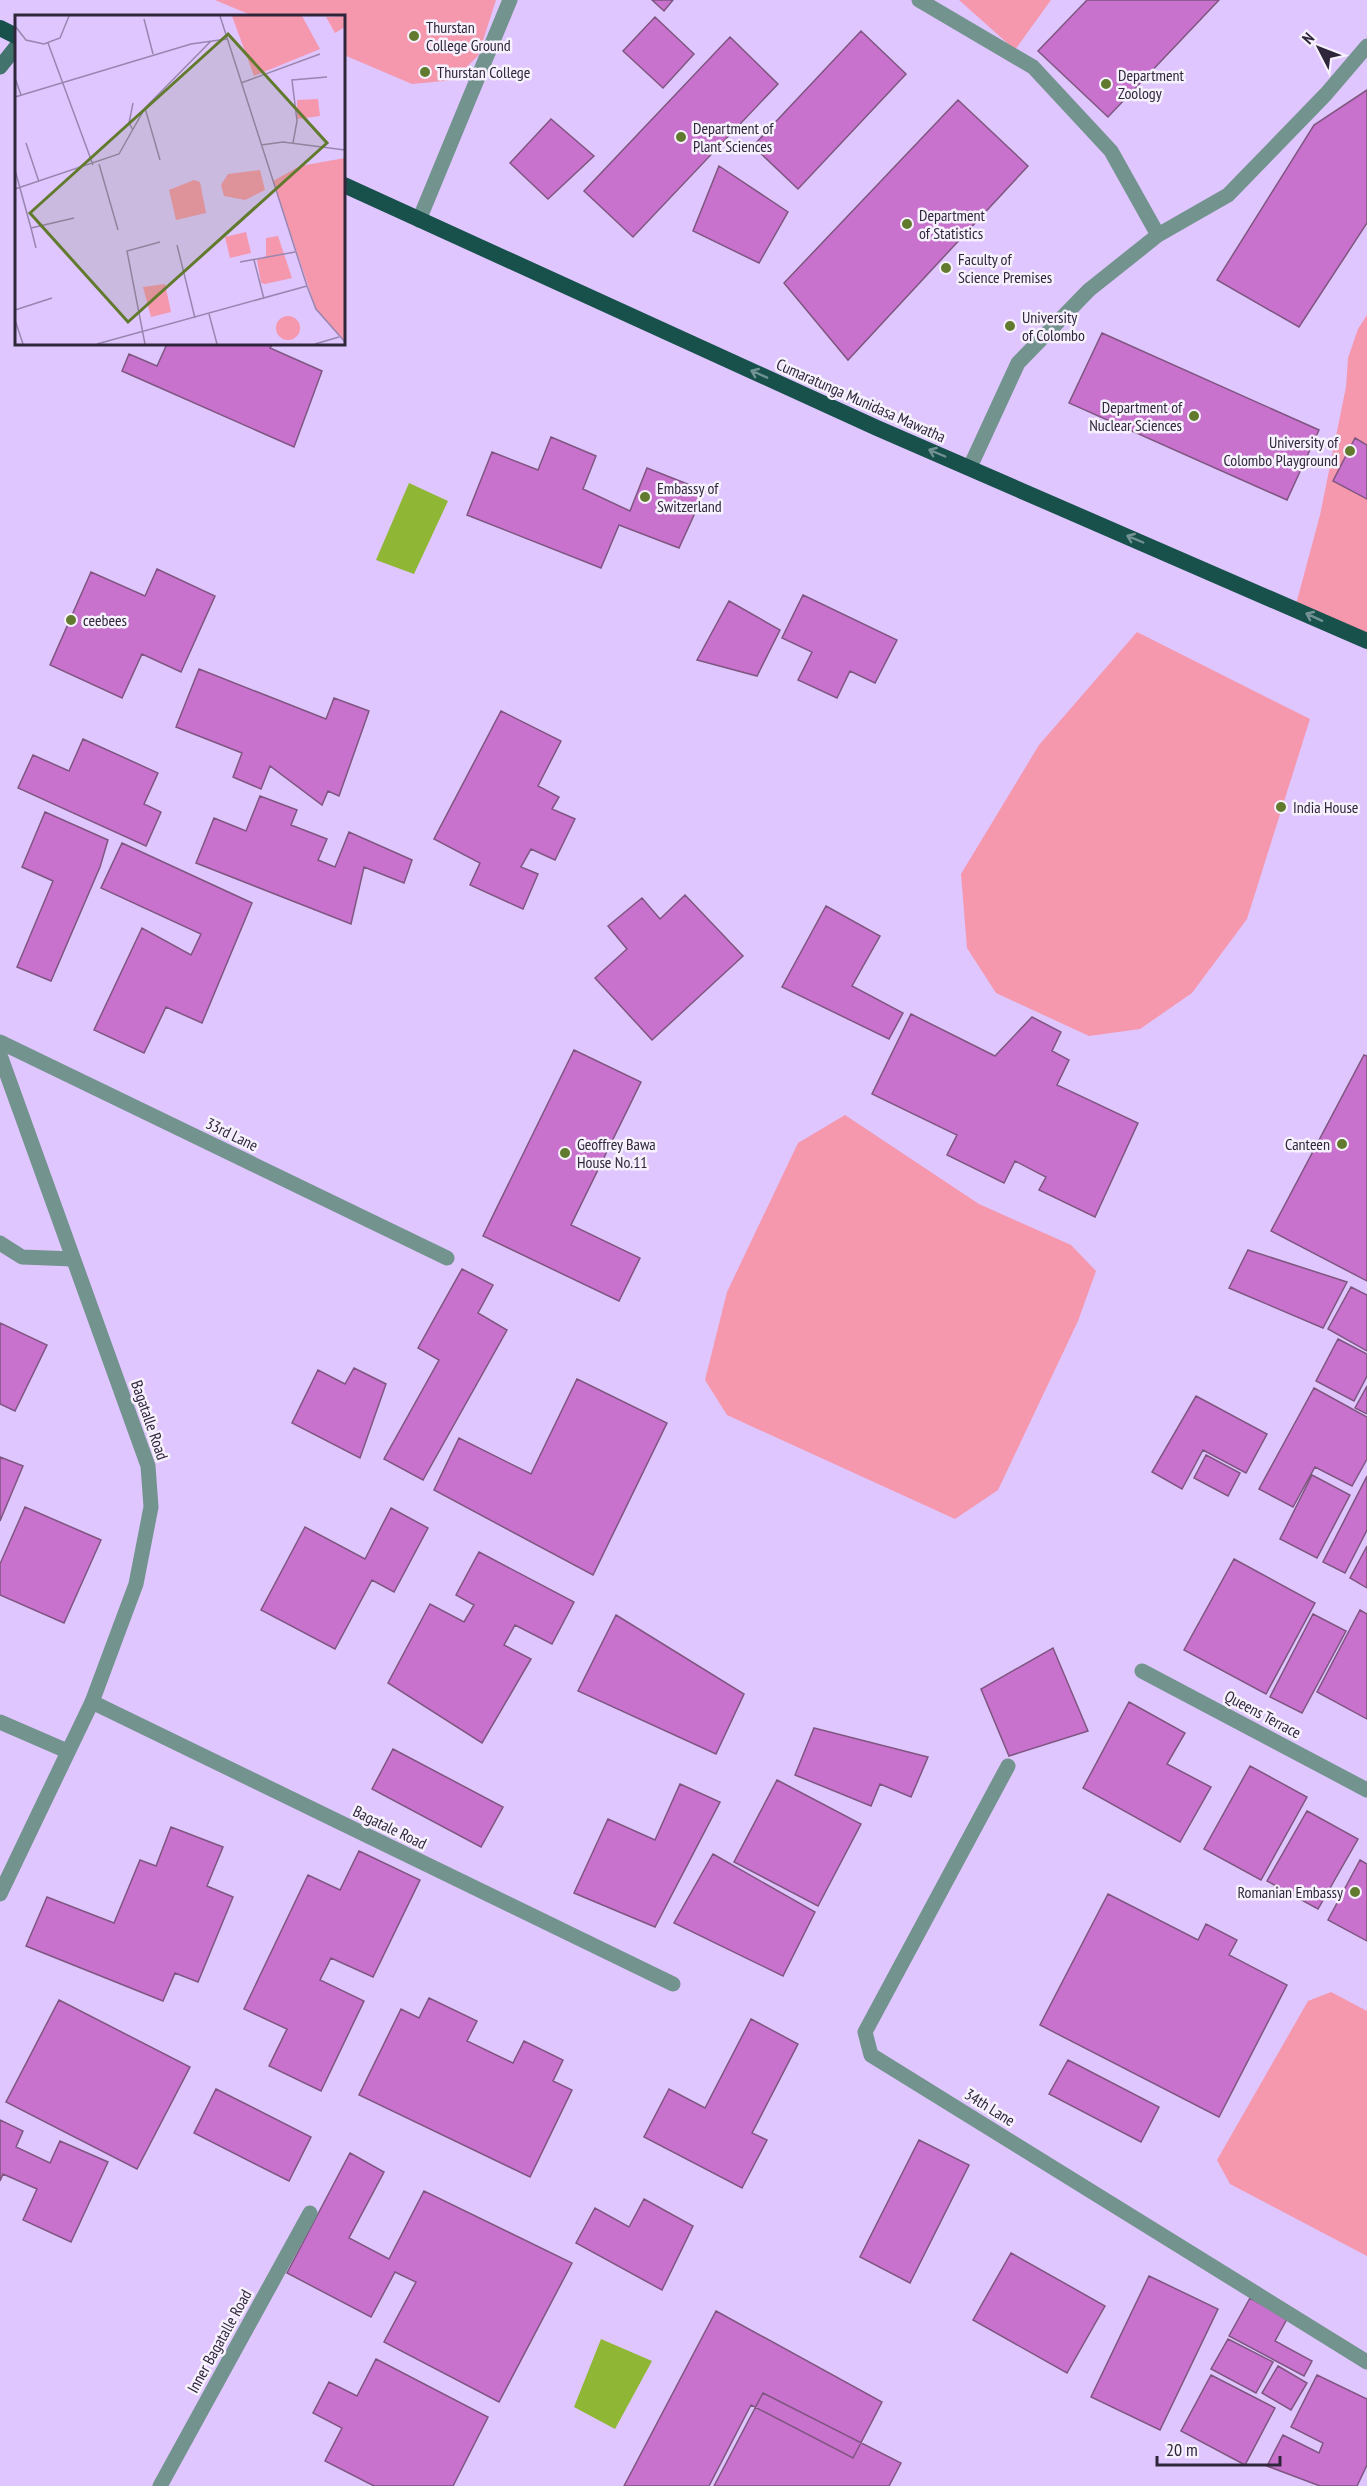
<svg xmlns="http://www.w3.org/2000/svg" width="1367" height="2486" font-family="'PT Sans Narrow',sans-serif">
<rect width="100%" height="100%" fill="#dfc6fe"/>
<path fill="#f597ad" d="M 215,0 L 496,0 L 478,56 L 453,80 L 412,84 L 344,55 L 344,16 L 253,16 Z
M 959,0 L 1051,0 L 1015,50 Z
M 1367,315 L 1367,641 L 1295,608 L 1320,515 L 1346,387 L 1348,358 L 1358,329 Z
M 1137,632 L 1310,719 L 1247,919 L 1192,993 L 1140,1029 L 1089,1036 L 996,993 L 967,948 L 961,874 L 1039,745 Z
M 845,1115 L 979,1204 L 1071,1245 L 1096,1271 L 1078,1321 L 998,1490 L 955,1519 L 727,1415 L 705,1380 L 727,1292 L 798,1143 Z
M 1331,1992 L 1367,2011 L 1367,2256 L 1230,2184 L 1217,2160 L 1308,2001 Z"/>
<path fill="#8fb635" d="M 409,483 L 448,501 L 414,574 L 376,560 Z
M 601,2339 L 652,2361 L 615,2429 L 574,2407 Z"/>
<path fill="#c872ce" stroke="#7f5680" stroke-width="1.5" d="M 652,0 L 673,0 L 664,11 Z
M 1087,0 L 1219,0 L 1108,117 L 1038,51 Z
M 655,17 L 694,54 L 663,88 L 623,51 Z
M 861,31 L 906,74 L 798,189 L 753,146 Z
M 730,37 L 778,84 L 633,237 L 584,191 Z
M 1367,90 L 1367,223 L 1299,327 L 1217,280 L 1314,125 Z
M 958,100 L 1028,166 L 848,360 L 784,283 Z
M 551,119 L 594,156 L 548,199 L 510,163 Z
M 719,166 L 788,212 L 759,263 L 693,231 Z
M 1102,333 L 1319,430 L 1287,500 L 1069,403 Z
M 167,344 L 273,344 L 270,348 L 322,371 L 294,447 L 122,371 L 129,354 L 157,366 Z
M 551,437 L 596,456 L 583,489 L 630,511 L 647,468 L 705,491 L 679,548 L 619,525 L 601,568 L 467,515 L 492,452 L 538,470 Z
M 1355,438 L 1367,445 L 1367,499 L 1333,481 Z
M 157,569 L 215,596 L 181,672 L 142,654 L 122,698 L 50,665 L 91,572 L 145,596 Z
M 803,595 L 897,640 L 875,683 L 850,671 L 837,698 L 798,680 L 812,652 L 782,638 Z
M 729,601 L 780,630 L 757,676 L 697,660 Z
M 199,669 L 326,719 L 334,698 L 369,711 L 339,796 L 328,791 L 322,805 L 270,766 L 261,789 L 233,777 L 242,753 L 176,727 Z
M 501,711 L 561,741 L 538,786 L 559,797 L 552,809 L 575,819 L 555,860 L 531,849 L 521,867 L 538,874 L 523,909 L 470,885 L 480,863 L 434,839 Z
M 83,739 L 158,773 L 144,804 L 161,812 L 146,846 L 18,788 L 33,755 L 69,771 Z
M 260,796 L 297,810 L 291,825 L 327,839 L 318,860 L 335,867 L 349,832 L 412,860 L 404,883 L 364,867 L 351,924 L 196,863 L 214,818 L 246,831 Z
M 45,812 L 108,840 L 100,867 L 51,981 L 17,967 L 53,881 L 22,867 Z
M 122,843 L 252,903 L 202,1023 L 166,1007 L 144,1053 L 94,1030 L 142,928 L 191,955 L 201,934 L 101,888 Z
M 685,895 L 743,956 L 652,1040 L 595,978 L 627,949 L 608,926 L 642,898 L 660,919 Z
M 826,906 L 880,936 L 852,986 L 903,1013 L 889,1039 L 782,987 Z
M 911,1014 L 995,1056 L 1032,1017 L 1061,1032 L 1052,1051 L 1069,1060 L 1057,1085 L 1138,1123 L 1095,1217 L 1039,1190 L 1046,1177 L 1015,1161 L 1004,1183 L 947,1155 L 957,1135 L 872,1094 Z
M 574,1050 L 641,1082 L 571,1225 L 640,1258 L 619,1301 L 483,1236 Z
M 1364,1055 L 1367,1056 L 1367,1281 L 1271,1231 Z
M 1248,1250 L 1347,1282 L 1323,1328 L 1229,1288 Z
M 462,1269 L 493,1285 L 478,1313 L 507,1330 L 423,1480 L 384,1459 L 439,1360 L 418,1348 Z
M 1351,1287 L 1367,1295 L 1367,1351 L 1328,1329 Z
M 0,1323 L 47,1345 L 15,1411 L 0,1404 Z
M 1338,1339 L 1367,1354 L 1367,1376 L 1354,1401 L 1316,1381 Z
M 354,1368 L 386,1384 L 360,1458 L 292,1423 L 318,1370 L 345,1384 Z
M 577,1379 L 667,1423 L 593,1575 L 434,1490 L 459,1438 L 531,1474 Z
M 1367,1386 L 1367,1414 L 1355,1408 Z
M 1314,1388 L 1367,1417 L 1367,1459 L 1352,1486 L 1315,1467 L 1293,1507 L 1259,1489 Z
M 1196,1396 L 1267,1434 L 1246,1473 L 1203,1450 L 1182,1489 L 1152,1472 Z
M 1206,1455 L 1240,1473 L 1228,1496 L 1194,1478 Z
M 0,1457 L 23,1466 L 0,1521 Z
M 1312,1475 L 1350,1495 L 1317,1558 L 1280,1539 Z
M 1367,1476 L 1367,1530 L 1345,1573 L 1323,1562 Z
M 25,1507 L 101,1540 L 64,1623 L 0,1595 L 0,1564 Z
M 391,1508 L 428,1528 L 394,1592 L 372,1580 L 335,1649 L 261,1610 L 305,1527 L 365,1559 Z
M 1367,1546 L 1367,1588 L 1350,1578 Z
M 479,1552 L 574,1602 L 552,1644 L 515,1625 L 504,1645 L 531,1659 L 482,1743 L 388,1683 L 430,1604 L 464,1622 L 474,1605 L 456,1595 Z
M 1234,1559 L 1315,1603 L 1266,1694 L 1184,1650 Z
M 1360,1610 L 1367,1614 L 1367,1719 L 1317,1692 Z
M 1313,1614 L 1346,1631 L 1302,1713 L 1270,1697 Z
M 616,1615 L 744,1694 L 716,1754 L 578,1691 Z
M 1053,1648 L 1088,1731 L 1009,1756 L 981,1689 Z
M 1129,1702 L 1185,1733 L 1167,1764 L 1211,1787 L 1180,1842 L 1083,1788 Z
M 814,1728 L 928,1757 L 911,1797 L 880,1784 L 871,1806 L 795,1775 Z
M 393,1749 L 503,1807 L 481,1847 L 372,1789 Z
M 1250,1766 L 1307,1797 L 1261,1880 L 1204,1849 Z
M 777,1780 L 861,1824 L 818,1906 L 734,1862 Z
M 680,1784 L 720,1802 L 655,1927 L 574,1893 L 608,1819 L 655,1840 Z
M 1307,1811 L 1358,1839 L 1318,1909 L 1267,1881 Z
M 171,1827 L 223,1847 L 207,1886 L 233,1897 L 198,1982 L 175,1973 L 163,2001 L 26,1946 L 47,1897 L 114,1923 L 140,1860 L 156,1866 Z
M 359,1851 L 420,1880 L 373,1977 L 331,1958 L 320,1980 L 364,2001 L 321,2091 L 269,2066 L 287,2029 L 244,2009 L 308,1875 L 340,1890 Z
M 713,1854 L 815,1912 L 783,1976 L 674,1923 Z
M 1360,1860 L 1367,1864 L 1367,1941 L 1328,1920 Z
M 1108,1894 L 1198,1940 L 1206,1924 L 1237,1940 L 1229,1955 L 1287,1985 L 1219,2117 L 1040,2025 Z
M 429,1998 L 477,2021 L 467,2041 L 513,2063 L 524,2041 L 563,2060 L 553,2081 L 572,2090 L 530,2177 L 359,2095 L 401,2009 L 419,2018 Z
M 59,2000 L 190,2067 L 137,2169 L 6,2102 Z
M 751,2019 L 798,2044 L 752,2133 L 767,2140 L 742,2188 L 644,2137 L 669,2089 L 705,2108 Z
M 1068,2060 L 1159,2107 L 1141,2142 L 1049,2094 Z
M 216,2089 L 311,2137 L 289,2181 L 194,2133 Z
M 0,2120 L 23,2131 L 16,2147 L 50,2163 L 60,2141 L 108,2162 L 71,2242 L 23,2220 L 37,2189 L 3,2174 L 0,2181 Z
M 919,2140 L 969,2165 L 910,2283 L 860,2257 Z
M 350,2153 L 384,2172 L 349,2238 L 389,2259 L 424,2191 L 572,2263 L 499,2402 L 384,2342 L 416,2282 L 395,2272 L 371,2317 L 287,2273 Z
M 644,2199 L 693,2226 L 662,2290 L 576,2243 L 595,2208 L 629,2227 Z
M 1011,2253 L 1105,2306 L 1067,2373 L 973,2320 Z
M 1149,2276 L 1218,2309 L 1160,2430 L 1091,2397 Z
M 1250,2298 L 1287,2319 L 1275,2341 L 1312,2361 L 1304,2376 L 1229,2336 Z
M 716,2311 L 882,2402 L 853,2458 L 751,2405 L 709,2486 L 624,2486 Z
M 1228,2339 L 1273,2362 L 1256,2393 L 1211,2369 Z
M 376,2359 L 488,2417 L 453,2486 L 374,2486 L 325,2461 L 342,2428 L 313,2413 L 329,2382 L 357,2396 Z
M 1278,2366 L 1307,2383 L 1291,2410 L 1262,2393 Z
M 1211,2375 L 1275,2408 L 1245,2465 L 1181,2431 Z
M 1317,2375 L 1367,2399 L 1367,2465 L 1357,2486 L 1320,2486 L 1267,2466 L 1283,2435 L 1319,2453 L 1323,2443 L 1291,2427 Z
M 763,2393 L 901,2463 L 889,2486 L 714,2486 Z"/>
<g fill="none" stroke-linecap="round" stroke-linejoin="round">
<path stroke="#73938e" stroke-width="15" d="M 919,0 L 1033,67 L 1111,151 L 1158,235
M 419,220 L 510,0
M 970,467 L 1018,363 L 1089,290 L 1158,235 L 1228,195 L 1326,94 L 1367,46
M 0,1243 L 22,1257 L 73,1259"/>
<path stroke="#73938e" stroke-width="15" d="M 0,1042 L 447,1258
M 1142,1671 L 1367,1790
M 92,1702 L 673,1984
M 1008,1766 L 865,2032 L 871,2055 L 1367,2362
M 160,2486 L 310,2213"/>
<path stroke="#73938e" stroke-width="15" d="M 0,1055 L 148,1466 L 151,1507 L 136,1584 L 92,1702 L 0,1894
M 0,1722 L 67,1751"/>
<path stroke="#42736d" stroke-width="15" d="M 0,67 L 16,47"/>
<path stroke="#18514b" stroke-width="16" d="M 0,28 L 16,36
M 344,185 L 877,428 L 1367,641"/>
</g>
<defs><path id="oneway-shaft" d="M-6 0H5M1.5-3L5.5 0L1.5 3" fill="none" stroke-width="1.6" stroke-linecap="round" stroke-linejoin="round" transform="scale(1.5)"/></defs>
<g stroke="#719192">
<use href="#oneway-shaft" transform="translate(759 374) rotate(-156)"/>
<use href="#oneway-shaft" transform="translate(937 453) rotate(-157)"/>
<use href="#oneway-shaft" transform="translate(1135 539) rotate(-157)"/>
<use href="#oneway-shaft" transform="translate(1314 617) rotate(-155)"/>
</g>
<g fill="#617a2d" stroke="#f6f1fd" stroke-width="2">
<circle cx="414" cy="36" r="6"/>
<circle cx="425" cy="72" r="6"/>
<circle cx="1106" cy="84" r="6"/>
<circle cx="681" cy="137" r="6"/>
<circle cx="907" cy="224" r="6"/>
<circle cx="946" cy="268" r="6"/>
<circle cx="1010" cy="326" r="6"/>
<circle cx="1194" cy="416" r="6"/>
<circle cx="1350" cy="451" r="6"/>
<circle cx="645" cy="497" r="6"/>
<circle cx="71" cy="620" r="6"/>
<circle cx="1281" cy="807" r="6"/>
<circle cx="1342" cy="1144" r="6"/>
<circle cx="565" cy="1153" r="6"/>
<circle cx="1355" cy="1892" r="6"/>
</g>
<g text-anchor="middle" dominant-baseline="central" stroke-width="5" stroke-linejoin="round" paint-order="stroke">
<g font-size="16" fill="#30263c" stroke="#f6f1fd" text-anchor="start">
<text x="426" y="27">Thurstan<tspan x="426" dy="18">College Ground</tspan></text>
<text x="437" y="72">Thurstan College</text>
<text x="1118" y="75">Department<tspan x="1118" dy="18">Zoology</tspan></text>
<text x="693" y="128">Department of<tspan x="693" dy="18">Plant Sciences</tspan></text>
<text x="919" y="215">Department<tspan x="919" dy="18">of Statistics</tspan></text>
<text x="958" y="259">Faculty of<tspan x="958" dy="18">Science Premises</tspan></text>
<text x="1022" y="317">University<tspan x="1022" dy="18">of Colombo</tspan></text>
<text x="1182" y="407" text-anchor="end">Department of<tspan x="1182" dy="18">Nuclear Sciences</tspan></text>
<text x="1338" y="442" text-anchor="end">University of<tspan x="1338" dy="18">Colombo Playground</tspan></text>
<text x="657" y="488">Embassy of<tspan x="657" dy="18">Switzerland</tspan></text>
<text x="83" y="620">ceebees</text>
<text x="1293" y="807">India House</text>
<text x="577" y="1144">Geoffrey Bawa<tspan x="577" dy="18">House No.11</tspan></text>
<text x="1330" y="1144" text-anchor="end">Canteen</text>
<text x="1343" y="1892" text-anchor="end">Romanian Embassy</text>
</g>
<g font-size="16" fill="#30263c" stroke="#f6f1fd">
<text transform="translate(861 400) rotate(24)">Cumaratunga Munidasa Mawatha</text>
<text transform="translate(232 1134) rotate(26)">33rd Lane</text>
<text transform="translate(150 1420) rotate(71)">Bagatalle Road</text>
<text transform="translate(1263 1714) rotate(28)">Queens Terrace</text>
<text transform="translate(390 1827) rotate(26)">Bagatale Road</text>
<text transform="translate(990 2107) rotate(32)">34th Lane</text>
<text transform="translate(219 2341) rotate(-61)">Inner Bagatalle Road</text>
</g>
</g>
<g transform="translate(15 15)">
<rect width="330" height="330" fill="#dfc6fe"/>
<path d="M 217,1 L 287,1 L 305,34 L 239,61 ZM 330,1 L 330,12 L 320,18 L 311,2 ZM 303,84 L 305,101 L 282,104 L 282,85 ZM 330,143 L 330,327 L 301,294 L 258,166 L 285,151 ZM 245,155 L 250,175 L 230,185 L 209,181 L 206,170 L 213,159 ZM 179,165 L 185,167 L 191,198 L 161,205 L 154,175 ZM 231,217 L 236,238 L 215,243 L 210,222 ZM 263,221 L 277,263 L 250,269 L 246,268 L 242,245 L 251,241 L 251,223 ZM 150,269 L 156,297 L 136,302 L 128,272 ZM261 313a12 12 0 1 1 24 0a12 12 0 1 1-24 0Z" fill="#f597ad"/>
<path fill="none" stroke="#9986b0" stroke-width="1.5" d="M 205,1 L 292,271 L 301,294 L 330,327M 129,4 L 138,39M 0,11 L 11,25 L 29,29 L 45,23 L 54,1M 33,28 L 78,150M 0,63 L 6,80M 226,68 L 305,39M 0,82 L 176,29 L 212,24M 118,88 L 114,108 L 118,115M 130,93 L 145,145M 11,128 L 24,167M 278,128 L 282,106 L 277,65 L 312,62M 246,130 L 268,127 L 330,135M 84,149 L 103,215M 0,155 L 16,213 L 59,203M 0,174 L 104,139 L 130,93 L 196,26M 16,213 L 21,233M 162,230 L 180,303M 239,245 L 249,284M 225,247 L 280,237M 0,295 L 37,283M 194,299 L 202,329M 0,305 L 8,329M 82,329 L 292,271M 130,329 L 112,236 L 145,227M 300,329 L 324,322"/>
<path fill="#617a2d" fill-opacity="0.15" stroke="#617a2d" stroke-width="3" d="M 213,19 L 312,128 L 113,307 L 15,198 Z"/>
<rect width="330" height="330" fill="none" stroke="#30263c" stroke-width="3"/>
</g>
<g transform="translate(1319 48) rotate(312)" stroke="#f6f1fd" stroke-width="4.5" paint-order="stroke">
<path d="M0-4.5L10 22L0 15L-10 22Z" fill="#30263c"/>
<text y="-9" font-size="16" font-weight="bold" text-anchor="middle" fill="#30263c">N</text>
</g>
<path d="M1157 2456v9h123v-9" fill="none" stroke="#30263c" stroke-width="3"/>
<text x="1166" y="2456" font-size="18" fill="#30263c" stroke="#f6f1fd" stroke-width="4.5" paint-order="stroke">20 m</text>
</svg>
